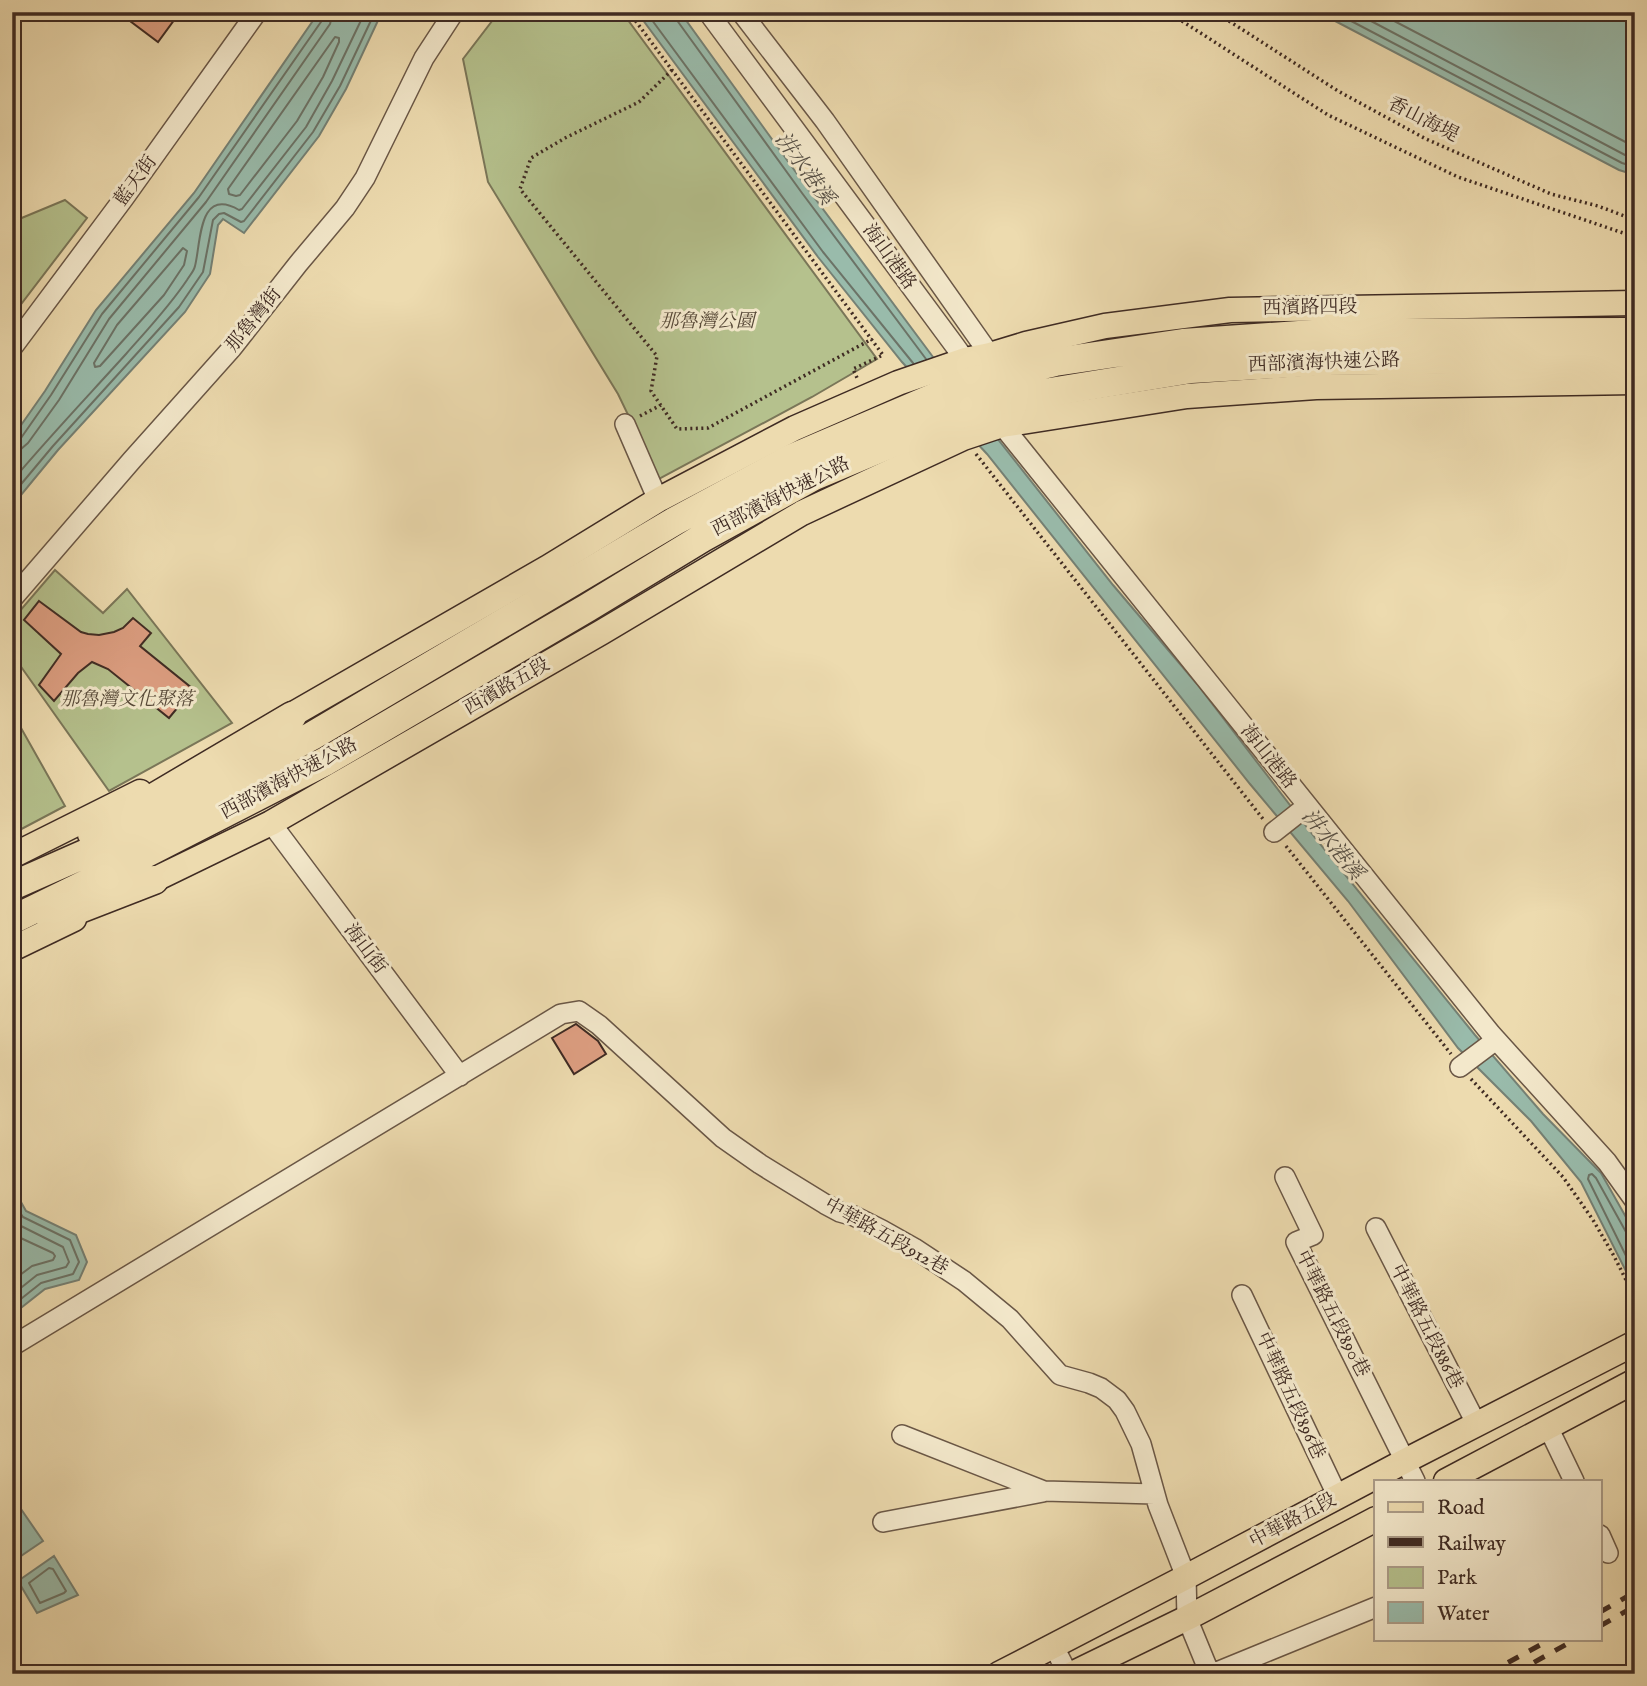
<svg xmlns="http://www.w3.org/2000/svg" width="1647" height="1686" font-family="'IM FELL English','Noto Serif TC',serif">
<rect width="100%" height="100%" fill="#eddbaf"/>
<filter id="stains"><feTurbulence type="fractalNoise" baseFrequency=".00286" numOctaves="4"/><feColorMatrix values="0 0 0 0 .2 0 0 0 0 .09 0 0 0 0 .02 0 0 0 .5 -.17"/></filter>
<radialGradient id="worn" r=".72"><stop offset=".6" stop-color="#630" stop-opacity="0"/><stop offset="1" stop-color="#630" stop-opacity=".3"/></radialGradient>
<path fill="#b5c18d" stroke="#7a7658" stroke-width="2" d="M 499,12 L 622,12 L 877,359 L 812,397 L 659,479 L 618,394 L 488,182 L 463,59 Z
M 65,200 L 87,218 L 12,316 L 12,222 Z
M 55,570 L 103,613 L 127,589 L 232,723 L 109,791 L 12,654 L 12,620 Z
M 12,712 L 65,806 L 12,834 Z"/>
<path fill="#99bbab" stroke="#758175" stroke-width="2" d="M 319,12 L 382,12 L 346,89 L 319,136 L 244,233 L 223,219 L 218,225 L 210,274 L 185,312 L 58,450 L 12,506 L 12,438 L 45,391 L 96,310 L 194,193 Z
M 637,12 L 680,12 L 808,189 L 933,357 L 1113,585 L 1197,684 L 1316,839 L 1475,1035 L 1543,1114 L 1601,1173 L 1635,1233 L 1635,1289 L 1581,1182 L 1531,1121 L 1458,1048 L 1348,901 L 1250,784 L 987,454 L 902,362 L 818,257 Z
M 1318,12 L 1635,12 L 1635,175 L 1619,170 Z
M 12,1186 L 26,1211 L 76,1235 L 87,1262 L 79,1280 L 45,1289 L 12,1315 Z
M 12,1496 L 43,1541 L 12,1562 Z
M 54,1556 L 78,1595 L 37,1613 L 18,1581 Z"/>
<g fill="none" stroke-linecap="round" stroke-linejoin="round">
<path stroke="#6c7367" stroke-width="2" d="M 646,12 L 823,252 L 913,363
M 675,12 L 676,19 L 802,193 L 926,359
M 1334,12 L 1622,163 L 1635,167
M 1354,12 L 1625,155 L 1635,158
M 1377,12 L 1635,147
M 335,37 L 339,38 L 339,42 L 323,77 L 297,121 L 240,195 L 236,196 L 229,194 L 228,189 Z
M 183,248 L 187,251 L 184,265 L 164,295 L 100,366 L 95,367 L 94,363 L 117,325 Z
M 12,441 L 17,441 L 21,438 L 51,395 L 102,314 L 199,197 L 323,19 L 324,12
M 12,450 L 21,449 L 28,443 L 59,400 L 109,319 L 206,202 L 330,24 L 333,12
M 12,481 C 49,437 88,396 126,354 C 147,330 169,307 187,280 C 190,275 194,271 195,266 C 201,243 198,186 239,210 L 242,209 L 306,127 L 332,81 L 365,12
M 12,495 L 53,446 L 179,307 L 203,272 L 213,220 L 219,214 L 224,213 L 241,222 L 244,221 L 313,132 L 340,86 L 375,12
M 12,1201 L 23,1217 L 70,1240 L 79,1262 L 73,1274 L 41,1283 L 12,1306
M 12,1219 L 19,1225 L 63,1247 L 69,1262 L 66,1267 L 37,1275 L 12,1295
M 12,1234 L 53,1253 L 55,1256 L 53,1260 L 32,1266 L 12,1281
M 1635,1235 L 1630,1235 L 1626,1232 L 1596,1178 L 1592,1174 L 1589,1175 L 1588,1179 L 1635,1274
M 49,1568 L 53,1569 L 66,1591 L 64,1593 L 40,1603 L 29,1583 Z"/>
</g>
<path fill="#dd9e81" stroke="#3f2b23" stroke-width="2" d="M 136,12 L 180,12 L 158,42 L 130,21 Z
M 39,601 L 81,632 L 88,634 L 99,635 L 114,632 L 123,628 L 133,618 L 151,633 L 140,646 L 193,689 L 169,718 L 108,669 L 92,662 L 78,673 L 54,701 L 39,685 L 61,654 L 24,620 Z
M 576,1024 L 598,1041 L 606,1054 L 574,1074 L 552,1038 Z"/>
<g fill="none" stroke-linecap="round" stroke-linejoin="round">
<g stroke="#6a5746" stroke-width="22">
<path id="minor" d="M 708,12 L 955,346 L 965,360 L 969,370
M 741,12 L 825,121 L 990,355 L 993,367
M 12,348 L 124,198 L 257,12
M 997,416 L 1002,425 L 1491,1034 L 1607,1162 L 1635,1201
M 625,424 L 658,500
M 12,599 L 132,460 L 232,348 L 298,264 L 345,208 L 365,178 L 424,58 L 454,12
M 271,823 L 460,1076
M 1274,832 L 1307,806
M 1460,1067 L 1496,1040
M 1285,1177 L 1313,1235 L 1296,1242 L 1415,1481
M 1376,1228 L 1477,1425
M 1242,1295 L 1338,1497
M 12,1346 L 561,1014 L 579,1011 L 599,1025 L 723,1138 L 760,1164 L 825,1204 L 840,1212 L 854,1216 L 882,1230 L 914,1248 L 964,1281 L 1010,1319 L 1060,1375 L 1089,1383 L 1101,1388 L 1117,1400 L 1125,1411 L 1141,1444 L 1158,1505 L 1186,1577 L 1187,1618 L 1210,1674
M 1548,1427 L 1574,1481
M 902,1435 L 1044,1491 L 1155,1494
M 883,1522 L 1043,1492
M 1600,1535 L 1608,1553
M 1053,1645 L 1068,1674
M 1212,1674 L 1376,1607"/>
</g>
<g stroke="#3f2b23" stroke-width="27">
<path id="major" d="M 276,724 L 547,568 L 658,500 L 795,428 L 898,383 L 965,360 L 990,355 L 1026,344 L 1105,326 L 1230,310 L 1635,303
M 12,856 L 140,792
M 135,889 L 271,823 L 602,632 L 802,513 L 963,438 L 1002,425 L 1187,396 L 1316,387 L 1635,382
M 12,949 L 74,919
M 1446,1481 L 1635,1381
M 999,1674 L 1186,1577 L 1405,1461 L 1635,1343
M 1072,1674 L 1187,1618 L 1376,1519"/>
</g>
<g stroke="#3f2b23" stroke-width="31">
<path id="highway" d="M 92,834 L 292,716
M 12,886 L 130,834 L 312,736 L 675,521 L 788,460 L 973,381 L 1055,362 L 1183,343 L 1327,333 L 1635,332
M 12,920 L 94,880 L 326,761 L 587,608 L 702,538 L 814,476 L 990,402 L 1191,369 L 1327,361 L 1635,358
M 51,920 L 154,880"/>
</g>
<path stroke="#3f2b23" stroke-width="3.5" stroke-dasharray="2 3.5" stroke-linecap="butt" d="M 629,12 L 883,355 L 853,369 L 858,380
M 1168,12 L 1328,115 L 1458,177 L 1635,237
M 1215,12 L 1338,91 L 1426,139 L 1551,194 L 1598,206 L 1635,220
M 672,70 L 639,102 L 565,138 L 531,158 L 520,189 L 657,356 L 651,391 L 677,429 L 708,428 L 872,339
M 640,416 L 661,405
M 976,454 L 1263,819
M 1286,846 L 1451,1054
M 1471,1079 L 1563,1177 L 1593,1220 L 1614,1256 L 1635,1298"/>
<use href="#minor" stroke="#f3e8cb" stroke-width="19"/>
<use href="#major" stroke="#eddbaf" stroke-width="24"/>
<use href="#highway" stroke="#eddbaf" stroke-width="28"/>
<path stroke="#3f2b23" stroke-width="5" stroke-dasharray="12 12" stroke-linecap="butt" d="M 1600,1612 L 1635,1592
M 1600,1626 L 1635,1606
M 1487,1674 L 1551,1639
M 1513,1674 L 1576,1639"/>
</g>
<g text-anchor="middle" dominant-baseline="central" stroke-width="6" stroke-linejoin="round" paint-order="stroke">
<g font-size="19" fill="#3f2b23" stroke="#f3e8cb">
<text transform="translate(1423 120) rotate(27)">香山海堤</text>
<text transform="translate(136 181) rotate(-54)">藍天街</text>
<text transform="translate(889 257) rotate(54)">海山港路</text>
<text transform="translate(1310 308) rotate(-1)">西濱路四段</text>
<text transform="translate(254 320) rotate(-51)">那魯灣街</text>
<text transform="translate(1324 363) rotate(-2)">西部濱海快速公路</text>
<text transform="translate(781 497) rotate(-27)">西部濱海快速公路</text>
<text transform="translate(507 687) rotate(-30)">西濱路五段</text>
<text transform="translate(1268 757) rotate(51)">海山港路</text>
<text transform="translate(289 779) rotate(-28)">西部濱海快速公路</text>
<text transform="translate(365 949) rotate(53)">海山街</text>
<text transform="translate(886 1237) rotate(29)">中華路五段912巷</text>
<text transform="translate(1332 1314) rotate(63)">中華路五段890巷</text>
<text transform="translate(1426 1327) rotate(63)">中華路五段886巷</text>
<text transform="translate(1290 1396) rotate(65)">中華路五段896巷</text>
<text transform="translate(1293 1521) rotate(-28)">中華路五段</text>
</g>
<g font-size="19" font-style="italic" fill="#574938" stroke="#f3e8cb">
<text x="707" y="322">那魯灣公園</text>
<text x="127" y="700">那魯灣文化聚落</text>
</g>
<g font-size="21" font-style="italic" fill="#564f45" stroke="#f3e8cb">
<text transform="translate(804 169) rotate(54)">汫水港溪</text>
<text transform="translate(1332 845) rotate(51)">汫水港溪</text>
</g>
</g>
<rect width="1647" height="1686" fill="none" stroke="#eddbaf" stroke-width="42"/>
<rect x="14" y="14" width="1619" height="1658" fill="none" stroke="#3f2b23" stroke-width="3.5"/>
<rect x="21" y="21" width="1605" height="1644" fill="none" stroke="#3f2b23" stroke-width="2"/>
<rect x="1374" y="1480" width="228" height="161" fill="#f3e8cb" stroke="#ab9c88" stroke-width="2"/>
<rect x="1388" y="1502" width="35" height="10" fill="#eddbaf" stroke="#ab9c88" stroke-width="2"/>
<text x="1437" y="1514" font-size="21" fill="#3f2b23">Road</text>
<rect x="1388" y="1537" width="35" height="10" fill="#3f2b23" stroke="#ab9c88" stroke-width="2"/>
<text x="1437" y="1550" font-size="21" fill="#3f2b23">Railway</text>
<rect x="1388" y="1567" width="35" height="21" fill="#b5c18d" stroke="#ab9c88" stroke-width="2"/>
<text x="1437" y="1584" font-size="21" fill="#3f2b23">Park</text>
<rect x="1388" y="1602" width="35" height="21" fill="#99bbab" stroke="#ab9c88" stroke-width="2"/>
<text x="1437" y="1620" font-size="21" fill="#3f2b23">Water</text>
<rect width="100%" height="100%" filter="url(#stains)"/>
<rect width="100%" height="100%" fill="url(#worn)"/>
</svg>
